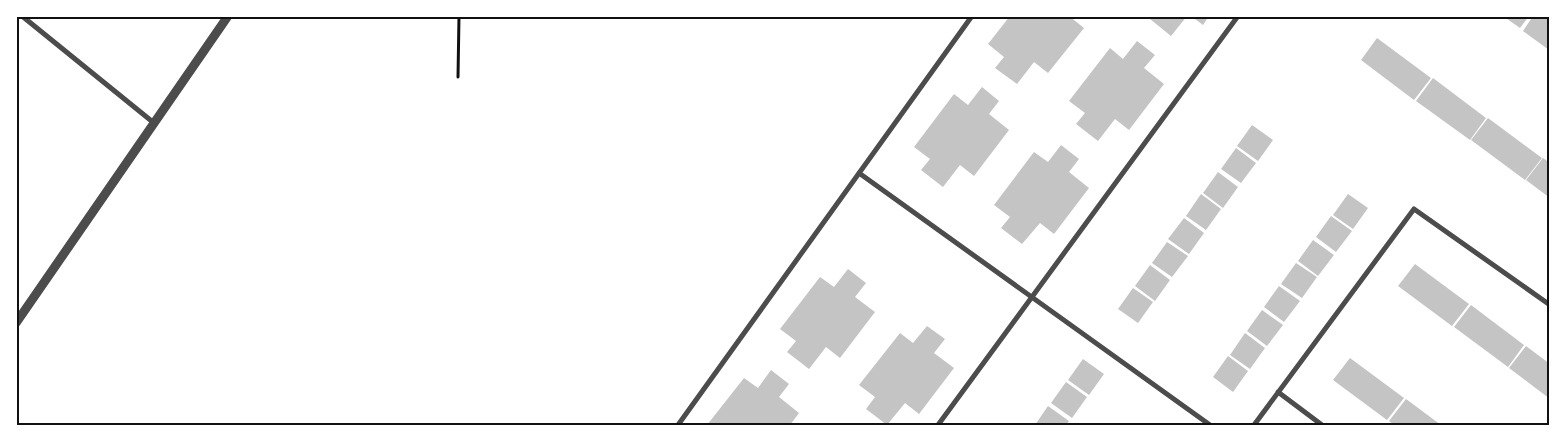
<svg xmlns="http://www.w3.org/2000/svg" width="1566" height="441" font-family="'IBM Plex Sans',sans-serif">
<rect width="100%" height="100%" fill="#fff"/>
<path fill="#c4c4c4" d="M 1010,16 L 1069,16 L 1084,28 L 1048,73 L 1034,62 L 1017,84 L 995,68 L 1004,57 L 988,44 Z
M 1152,16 L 1187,16 L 1171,36 L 1150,19 Z
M 1191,16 L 1209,16 L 1203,25 Z
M 1503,16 L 1529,16 L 1520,28 Z
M 1533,16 L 1550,16 L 1549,50 L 1523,31 Z
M 1377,38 L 1431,78 L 1414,100 L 1361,60 Z
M 1137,41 L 1155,55 L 1144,68 L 1164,84 L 1129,130 L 1115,119 L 1098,141 L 1076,124 L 1085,113 L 1069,101 L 1110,48 L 1123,59 Z
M 1433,78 L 1486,118 L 1470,140 L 1416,101 Z
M 982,87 L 999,101 L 989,114 L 1009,130 L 974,176 L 960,165 L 943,187 L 921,170 L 930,159 L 914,147 L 954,94 L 968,105 Z
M 1488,118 L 1542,158 L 1525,180 L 1471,140 Z
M 1252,125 L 1273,140 L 1258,161 L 1237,146 Z
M 1061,145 L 1079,159 L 1069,172 L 1089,188 L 1054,234 L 1040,223 L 1022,244 L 1001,228 L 1010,217 L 994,205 L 1034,152 L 1048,162 Z
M 1236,148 L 1256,163 L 1241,183 L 1221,169 Z
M 1543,158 L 1550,163 L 1550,198 L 1526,180 Z
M 1218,172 L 1238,187 L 1223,208 L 1203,193 Z
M 1201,194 L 1221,209 L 1206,230 L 1186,216 Z
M 1348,194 L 1368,208 L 1353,229 L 1333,215 Z
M 1331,216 L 1352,231 L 1336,252 L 1316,237 Z
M 1184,218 L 1204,233 L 1189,254 L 1168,239 Z
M 1313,240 L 1334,255 L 1318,276 L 1298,261 Z
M 1167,242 L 1188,256 L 1172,277 L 1152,263 Z
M 1296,263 L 1317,277 L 1302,298 L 1281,284 Z
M 1415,264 L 1469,304 L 1452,326 L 1398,286 Z
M 1150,265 L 1170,280 L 1155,301 L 1135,286 Z
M 848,269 L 866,283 L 855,297 L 875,312 L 840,358 L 826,347 L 809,369 L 787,352 L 796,341 L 780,329 L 820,277 L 834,287 Z
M 1279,286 L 1300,301 L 1284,322 L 1264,307 Z
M 1133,288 L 1153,302 L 1138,323 L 1118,309 Z
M 1471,305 L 1524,345 L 1508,367 L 1454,327 Z
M 1262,310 L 1283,325 L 1267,346 L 1247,331 Z
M 927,326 L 945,339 L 934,353 L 954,368 L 919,414 L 905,403 L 887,425 L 866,409 L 875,397 L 859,385 L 900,333 L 913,343 Z
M 1245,333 L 1265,348 L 1250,369 L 1230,355 Z
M 1526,346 L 1550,364 L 1550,399 L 1509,368 Z
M 1228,356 L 1248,371 L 1233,392 L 1213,377 Z
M 1350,358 L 1404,398 L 1387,420 L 1333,380 Z
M 1083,359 L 1104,374 L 1089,395 L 1068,380 Z
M 771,370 L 789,384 L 779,397 L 799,413 L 790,425 L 707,425 L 744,378 L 758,388 Z
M 1066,382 L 1087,397 L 1072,418 L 1051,403 Z
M 1406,399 L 1441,425 L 1394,425 L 1389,421 Z
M 1048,406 L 1069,421 L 1066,425 L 1035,425 Z"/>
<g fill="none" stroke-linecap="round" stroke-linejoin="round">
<path stroke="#111" stroke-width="3" d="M 458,77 L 459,16"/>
<path stroke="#4c4c4c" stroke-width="5" d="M 22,16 L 154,123
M 859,173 L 1210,425
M 1278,392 L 1322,425
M 678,425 L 972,16
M 938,425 L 1238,16
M 1254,425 L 1414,209 L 1550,305"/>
<path stroke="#4c4c4c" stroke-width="9" d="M 16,323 L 228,16"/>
</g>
<rect width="1566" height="441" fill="none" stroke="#ffffff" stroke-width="35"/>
<rect x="18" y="18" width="1530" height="406" fill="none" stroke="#111" stroke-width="2"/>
</svg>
